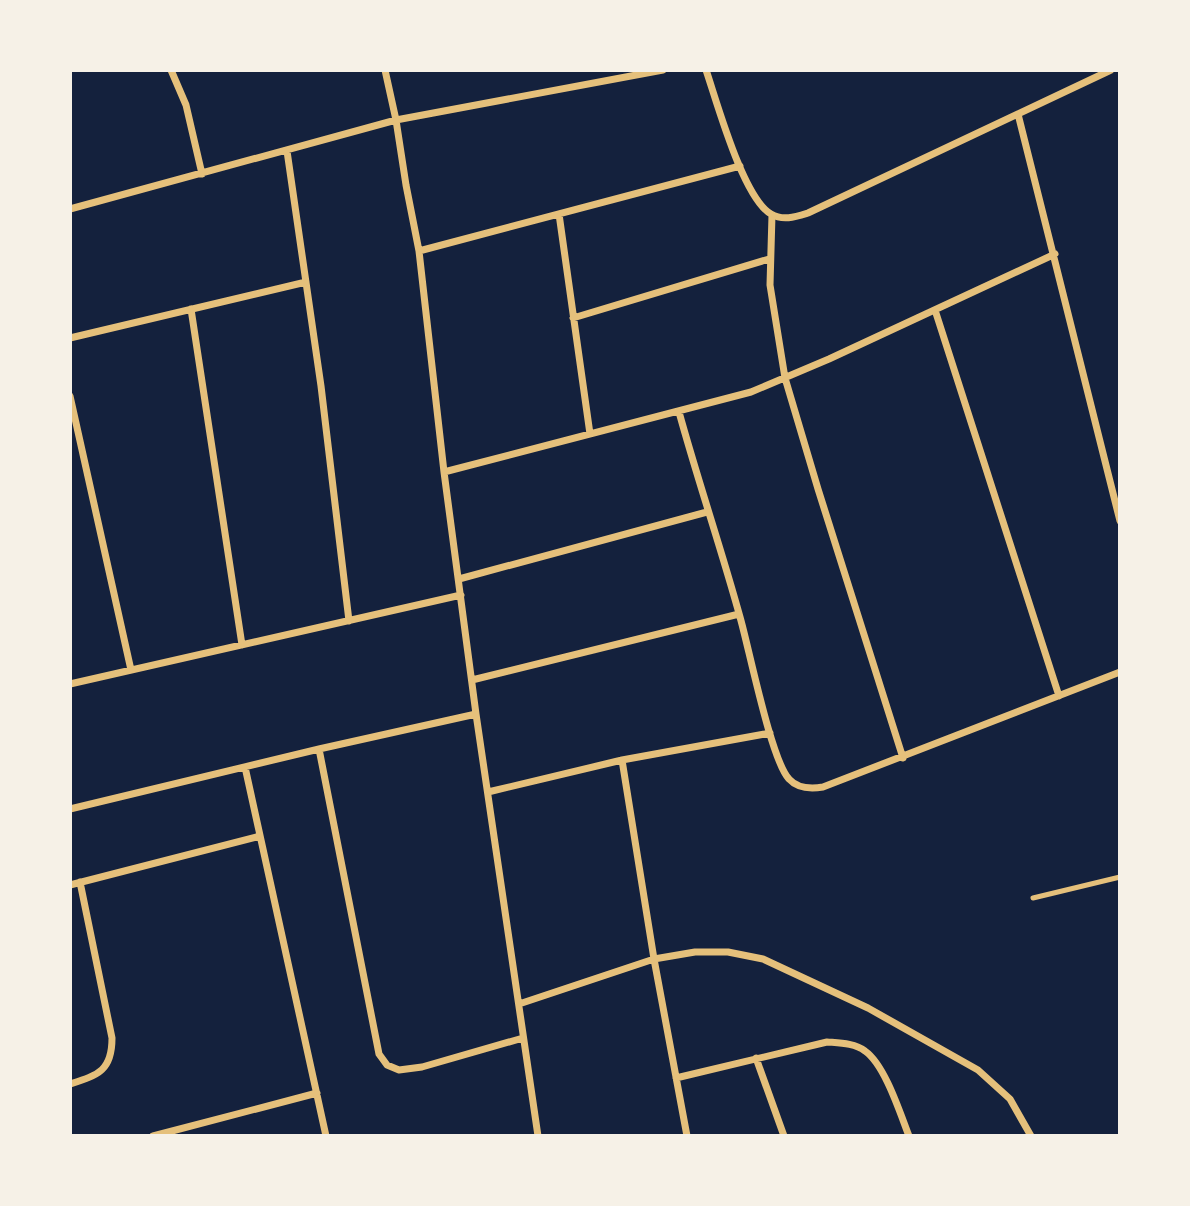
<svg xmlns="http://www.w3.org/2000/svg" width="1190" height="1206" font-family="Mulish,sans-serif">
<rect width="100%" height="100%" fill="#14213d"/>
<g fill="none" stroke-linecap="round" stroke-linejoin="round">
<path stroke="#e5c07b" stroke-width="5" d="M 1033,898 L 1120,877"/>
<path stroke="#e5c07b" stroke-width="7" d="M 171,70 L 186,105 L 202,174
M 385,70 L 396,120 L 406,185 L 419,251 L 444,472 L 476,714 L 538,1136
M 706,70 C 717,102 743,198 771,214 C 783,221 795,217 808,213 L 1111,70
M 1018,114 L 1120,521
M 287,151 L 321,386 L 349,621
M 70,209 L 396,120 L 663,70
M 559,214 L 590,434
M 772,215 L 770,285 L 785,378 L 818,489 L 903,758
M 419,251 L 740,166
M 191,309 L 242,645
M 935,310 L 1059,696
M 573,318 L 769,259
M 70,338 L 306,282
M 70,396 L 131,670
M 679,412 C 698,481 721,548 740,617 C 749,648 771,760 789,779 C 798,789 811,789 823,787 L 1120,672
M 444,472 L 751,392 L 829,359 L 1055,254
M 459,579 L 707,512
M 472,680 L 739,614
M 70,684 L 461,595
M 319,749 L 379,1054 L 387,1065 L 399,1070 L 422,1067 L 523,1038
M 622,760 L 654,959 L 687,1136
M 245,767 L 326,1136
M 488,792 L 622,760 L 770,733
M 70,809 L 319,749 L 476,714
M 70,885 L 260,836
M 519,1004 L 654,959 L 695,952 L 728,952 L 763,959 L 868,1008 L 978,1070 L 1010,1099 L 1031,1136
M 756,1058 L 784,1136
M 676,1078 L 827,1042 C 839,1043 855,1043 865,1051 C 885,1065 900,1113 909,1136
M 70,1084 C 98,1075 112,1071 112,1038 L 80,882
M 153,1136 L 317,1093"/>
</g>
<rect width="1190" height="1206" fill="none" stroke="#f6f1e7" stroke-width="144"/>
</svg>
